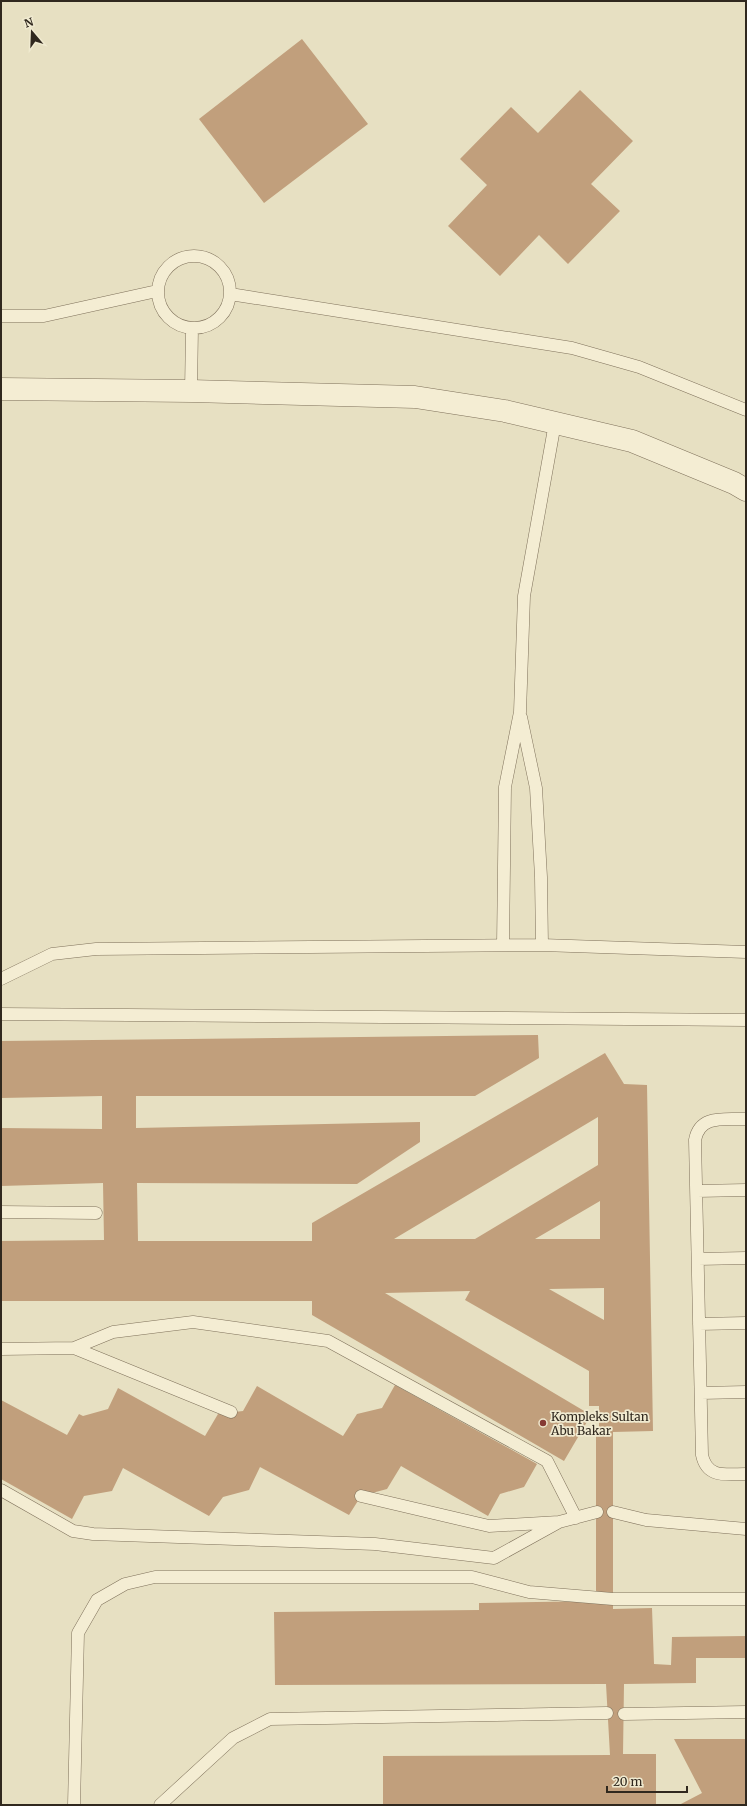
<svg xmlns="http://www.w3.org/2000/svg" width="747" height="1806" font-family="Merriweather,serif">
<rect width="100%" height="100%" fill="#e7e0c2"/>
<path fill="#c19f7c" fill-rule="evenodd" d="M 302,39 L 368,124 L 264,203 L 199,119 Z
M 580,90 L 633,141 L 591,184 L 620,211 L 568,264 L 539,235 L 500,276 L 448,226 L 487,185 L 460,159 L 511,107 L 538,133 Z
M 538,1035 L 539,1058 L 475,1096 L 136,1096 L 136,1128 L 420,1122 L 420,1142 L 357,1184 L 137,1183 L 138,1241 L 312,1241 L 312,1223 L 605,1053 L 624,1084 L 647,1085 L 653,1431 L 613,1432 L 613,1609 L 652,1608 L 654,1664 L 671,1665 L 672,1637 L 746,1636 L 746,1658 L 696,1658 L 696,1683 L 624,1684 L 623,1754 L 656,1754 L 656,1805 L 383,1805 L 383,1756 L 610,1755 L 606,1684 L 275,1685 L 274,1612 L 479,1610 L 479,1603 L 596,1601 L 596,1433 L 599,1433 L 599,1406 L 589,1406 L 589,1371 L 465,1300 L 470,1291 L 385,1293 L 591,1415 L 564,1461 L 312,1315 L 312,1301 L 1,1301 L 1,1241 L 104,1240 L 103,1183 L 1,1186 L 1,1128 L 102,1129 L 102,1096 L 1,1098 L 1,1041 ZM 598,1117 L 598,1165 L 475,1239 L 394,1239 ZM 600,1201 L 600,1239 L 535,1239 ZM 604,1288 L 604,1320 L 549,1289 Z
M 395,1385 L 537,1464 L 524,1487 L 500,1494 L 488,1516 L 401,1466 L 387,1489 L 361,1496 L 349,1515 L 260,1467 L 249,1490 L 223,1497 L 209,1516 L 123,1468 L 112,1491 L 84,1496 L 72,1519 L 1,1479 L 1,1400 L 67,1435 L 79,1414 L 83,1416 L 108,1409 L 118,1388 L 205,1436 L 218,1414 L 243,1411 L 257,1386 L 343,1436 L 357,1414 L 382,1408 Z
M 674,1739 L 746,1739 L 746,1805 L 679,1805 L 702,1793 Z"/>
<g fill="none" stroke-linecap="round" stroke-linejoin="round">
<g stroke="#7f715b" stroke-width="13">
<path id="service" d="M158 292a36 36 0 1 1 72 0a36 36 0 1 1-72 0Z
M 230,294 L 572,348 L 639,367 L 746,410
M 1,316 L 44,316 L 157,291
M 191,391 L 192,328
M 521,717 L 536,788 L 541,877 L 542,945
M 503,945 L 505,787 L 520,712 L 524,596 L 555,423
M 1,979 L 52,954 L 96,949 L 542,945 L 746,952
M 1,1014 L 746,1020
M 746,1119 C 725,1120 700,1114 695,1140 L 702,1455 C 707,1479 727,1474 746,1474
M 697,1191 L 746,1190
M 1,1212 L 96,1213
M 698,1259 L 746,1258
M 699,1324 L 746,1323
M 74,1348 L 113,1332 L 193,1322 L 328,1341 L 547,1461 L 576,1518
M 1,1349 L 74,1348 L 231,1412
M 701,1393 L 746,1392
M 1,1490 L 73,1531 L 93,1534 L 375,1544 L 494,1558 L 559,1522
M 361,1496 L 489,1526 L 559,1522 L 597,1512
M 613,1512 L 646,1520 L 746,1529
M 624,1714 L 746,1712
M 74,1805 L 78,1633 L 97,1600 L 125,1584 L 155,1577 L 472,1577 L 529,1592 L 613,1599 L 746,1599
M 160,1805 L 233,1738 L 270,1719 L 607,1713"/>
</g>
<g stroke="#7f715b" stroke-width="23">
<path id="tertiary" d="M 1,389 L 191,391 L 415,397 L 505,411 L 632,441 L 734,483 L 746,490"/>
</g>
<use href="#service" stroke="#f4edd3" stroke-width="12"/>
<use href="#tertiary" stroke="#f4edd3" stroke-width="22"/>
</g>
<circle fill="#863a33" stroke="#f0ead0" stroke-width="1.5" cx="543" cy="1423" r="4"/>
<g text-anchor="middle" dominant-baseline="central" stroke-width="3.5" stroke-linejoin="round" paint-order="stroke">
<g font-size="12" fill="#30281e" stroke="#f0ead0" text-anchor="start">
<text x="551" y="1416">Kompleks Sultan<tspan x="551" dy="14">Abu Bakar</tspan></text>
</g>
</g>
<rect width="747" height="1806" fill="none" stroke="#30281e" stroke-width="4"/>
<g transform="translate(32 32) rotate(341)" stroke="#f0ead0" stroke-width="3" paint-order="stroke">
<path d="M0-3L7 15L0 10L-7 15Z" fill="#30281e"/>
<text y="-6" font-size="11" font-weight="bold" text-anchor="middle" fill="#30281e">N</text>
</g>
<path d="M607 1786v6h80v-6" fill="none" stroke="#30281e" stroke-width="2"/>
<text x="613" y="1786" font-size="12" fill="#30281e" stroke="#f0ead0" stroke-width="3" paint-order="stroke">20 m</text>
</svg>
